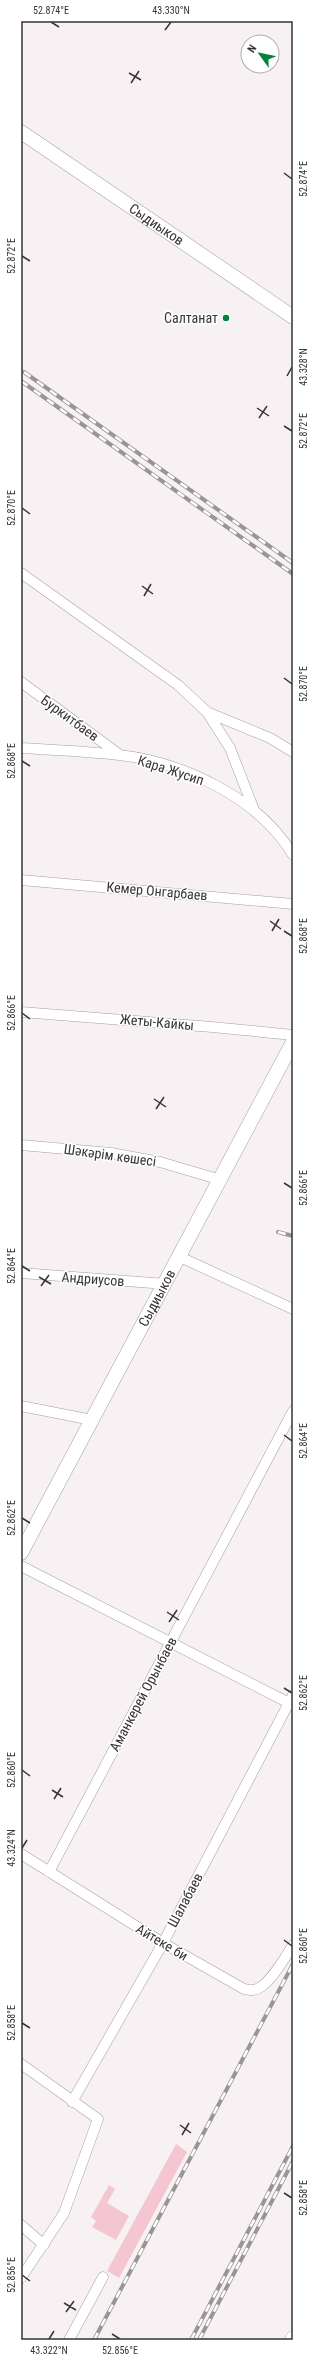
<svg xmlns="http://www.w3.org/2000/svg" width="314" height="2361" font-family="'Roboto Condensed',sans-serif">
<rect width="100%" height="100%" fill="#f7f1f3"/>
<path fill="#f3c6d2" d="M 176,2144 L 187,2152 L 119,2278 L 107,2271 Z
M 109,2185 L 115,2189 L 107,2203 L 129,2216 L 116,2240 L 92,2227 L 96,2221 L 91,2217 Z"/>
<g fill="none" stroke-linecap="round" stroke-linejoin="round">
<g stroke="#a49fa0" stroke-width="11">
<path id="street" d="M 21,573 L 178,685 L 207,712 L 230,748 L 254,810
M 21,682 L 120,755
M 207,712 L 270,738 L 293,752
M 21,748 C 53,750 86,751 119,755 C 183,762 259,798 293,855
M 21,880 L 293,904
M 21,1012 L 212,1027 L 293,1035
M 21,1145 L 111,1153 L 160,1162 L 221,1180
M 180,1257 L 293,1309
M 21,1273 L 166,1284
M 21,1406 L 92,1420
M 21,1566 L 293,1705
M 21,1854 L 163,1943 L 244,1989 C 247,1989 251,1991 253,1990 C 268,1989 285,1957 293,1945
M 49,1872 L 293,1411
M 21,2064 L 98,2119 L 64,2213 L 21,2278
M 72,2102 L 163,1943 L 293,1695
M 21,2225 L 44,2245
M 69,2340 L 103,2277"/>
</g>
<g stroke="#a49fa0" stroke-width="15">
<g id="secondary">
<path id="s1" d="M 21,132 L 293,317"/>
<path id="s2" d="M 21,1553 L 293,1042"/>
<path d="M 292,2340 L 293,2338"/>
</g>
</g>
<use href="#street" stroke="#fff" stroke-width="10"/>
<use href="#secondary" stroke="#fff" stroke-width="14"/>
<g stroke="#999597" stroke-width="4">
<path id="rail" d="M 24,372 L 293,563
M 21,381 L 293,574
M 278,1232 L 293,1236
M 94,2340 L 293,1964
M 191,2340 L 293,2146
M 199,2340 L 293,2161"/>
</g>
<use href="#rail" stroke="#fff" stroke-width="2.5" stroke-dasharray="8" stroke-linecap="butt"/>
</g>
<path fill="none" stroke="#363435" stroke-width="1.5" d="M 51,22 L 59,27M 165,30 L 171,22M 129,73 L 141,80M 131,83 L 139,71M 284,173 L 292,179M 22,256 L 30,261M 287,376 L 292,367M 257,408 L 269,416M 259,418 L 267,406M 284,426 L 292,431M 22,508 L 30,514M 142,586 L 153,594M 144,596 L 151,584M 284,678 L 292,684M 22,761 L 30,766M 270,921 L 281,929M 272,931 L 279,919M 284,931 L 292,936M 22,1013 L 30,1019M 154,1099 L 166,1107M 156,1109 L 164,1097M 284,1183 L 292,1188M 22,1266 L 30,1271M 39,1277 L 51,1284M 41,1286 L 49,1275M 284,1435 L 292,1441M 22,1518 L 30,1523M 167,1612 L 179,1620M 169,1622 L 177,1610M 284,1688 L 292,1693M 22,1770 L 30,1776M 52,1790 L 63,1797M 54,1799 L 61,1788M 22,1848 L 27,1840M 284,1940 L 292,1946M 22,2023 L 30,2028M 180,2125 L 191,2133M 182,2135 L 189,2123M 284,2193 L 292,2198M 22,2275 L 30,2281M 64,2303 L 76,2310M 66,2312 L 74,2301M 112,2334 L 120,2339M 49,2339 L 54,2331"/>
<circle fill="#04823c" stroke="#fff" stroke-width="1.5" cx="226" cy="318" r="4"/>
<g text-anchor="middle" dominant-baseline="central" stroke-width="3" stroke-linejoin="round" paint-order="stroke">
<g font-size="14" fill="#363435" stroke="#fff">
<text stroke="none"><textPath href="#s1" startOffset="164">Сыдиыков</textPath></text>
<text transform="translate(70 718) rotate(36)">Буркитбаев</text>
<text transform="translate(171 770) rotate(18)">Кара Жусип</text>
<text transform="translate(157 891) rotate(5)">Кемер Онгарбаев</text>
<text transform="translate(157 1022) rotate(5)">Жеты-Кайкы</text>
<text transform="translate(110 1155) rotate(8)">Шәкәрім көшесі</text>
<text transform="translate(93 1279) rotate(4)">Андриусов</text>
<text stroke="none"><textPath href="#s2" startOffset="289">Сыдиыков</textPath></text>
<text transform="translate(143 1694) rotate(-62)">Аманкерей Орынбаев</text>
<text transform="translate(185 1900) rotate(-62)">Шалабаев</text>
<text transform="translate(162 1942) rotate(31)">Айтеке би</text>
</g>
<g font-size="14" fill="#363435" stroke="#fff" text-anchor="end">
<text x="218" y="318">Салтанат</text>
</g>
</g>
<rect width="314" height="2361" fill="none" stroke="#ffffff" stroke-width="44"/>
<g transform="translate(260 54) rotate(303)"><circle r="19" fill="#ffffff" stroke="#afaeae"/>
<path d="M0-3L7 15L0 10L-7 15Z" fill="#04823c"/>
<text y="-6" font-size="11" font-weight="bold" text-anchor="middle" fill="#363435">N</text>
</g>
<rect x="22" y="22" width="270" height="2317" fill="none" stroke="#363435" stroke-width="1.5"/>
<g font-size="10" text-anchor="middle" fill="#363435">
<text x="51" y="14">52.874°E</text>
<text x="171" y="14">43.330°N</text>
<text transform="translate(303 179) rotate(-90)" y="4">52.874°E</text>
<text transform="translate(11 256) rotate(-90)" y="4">52.872°E</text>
<text transform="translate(303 367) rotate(-90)" y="4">43.328°N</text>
<text transform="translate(303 431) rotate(-90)" y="4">52.872°E</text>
<text transform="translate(11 508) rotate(-90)" y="4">52.870°E</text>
<text transform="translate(303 684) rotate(-90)" y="4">52.870°E</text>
<text transform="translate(11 761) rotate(-90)" y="4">52.868°E</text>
<text transform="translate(303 936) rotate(-90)" y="4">52.868°E</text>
<text transform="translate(11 1013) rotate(-90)" y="4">52.866°E</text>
<text transform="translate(303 1188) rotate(-90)" y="4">52.866°E</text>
<text transform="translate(11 1266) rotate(-90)" y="4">52.864°E</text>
<text transform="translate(303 1441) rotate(-90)" y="4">52.864°E</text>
<text transform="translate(11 1518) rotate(-90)" y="4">52.862°E</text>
<text transform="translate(303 1693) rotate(-90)" y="4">52.862°E</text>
<text transform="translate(11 1770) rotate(-90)" y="4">52.860°E</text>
<text transform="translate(11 1848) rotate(-90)" y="4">43.324°N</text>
<text transform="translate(303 1946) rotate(-90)" y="4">52.860°E</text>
<text transform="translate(11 2023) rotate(-90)" y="4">52.858°E</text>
<text transform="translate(303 2198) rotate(-90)" y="4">52.858°E</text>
<text transform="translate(11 2275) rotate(-90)" y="4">52.856°E</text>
<text x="49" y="2354">43.322°N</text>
<text x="120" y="2354">52.856°E</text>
</g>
</svg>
